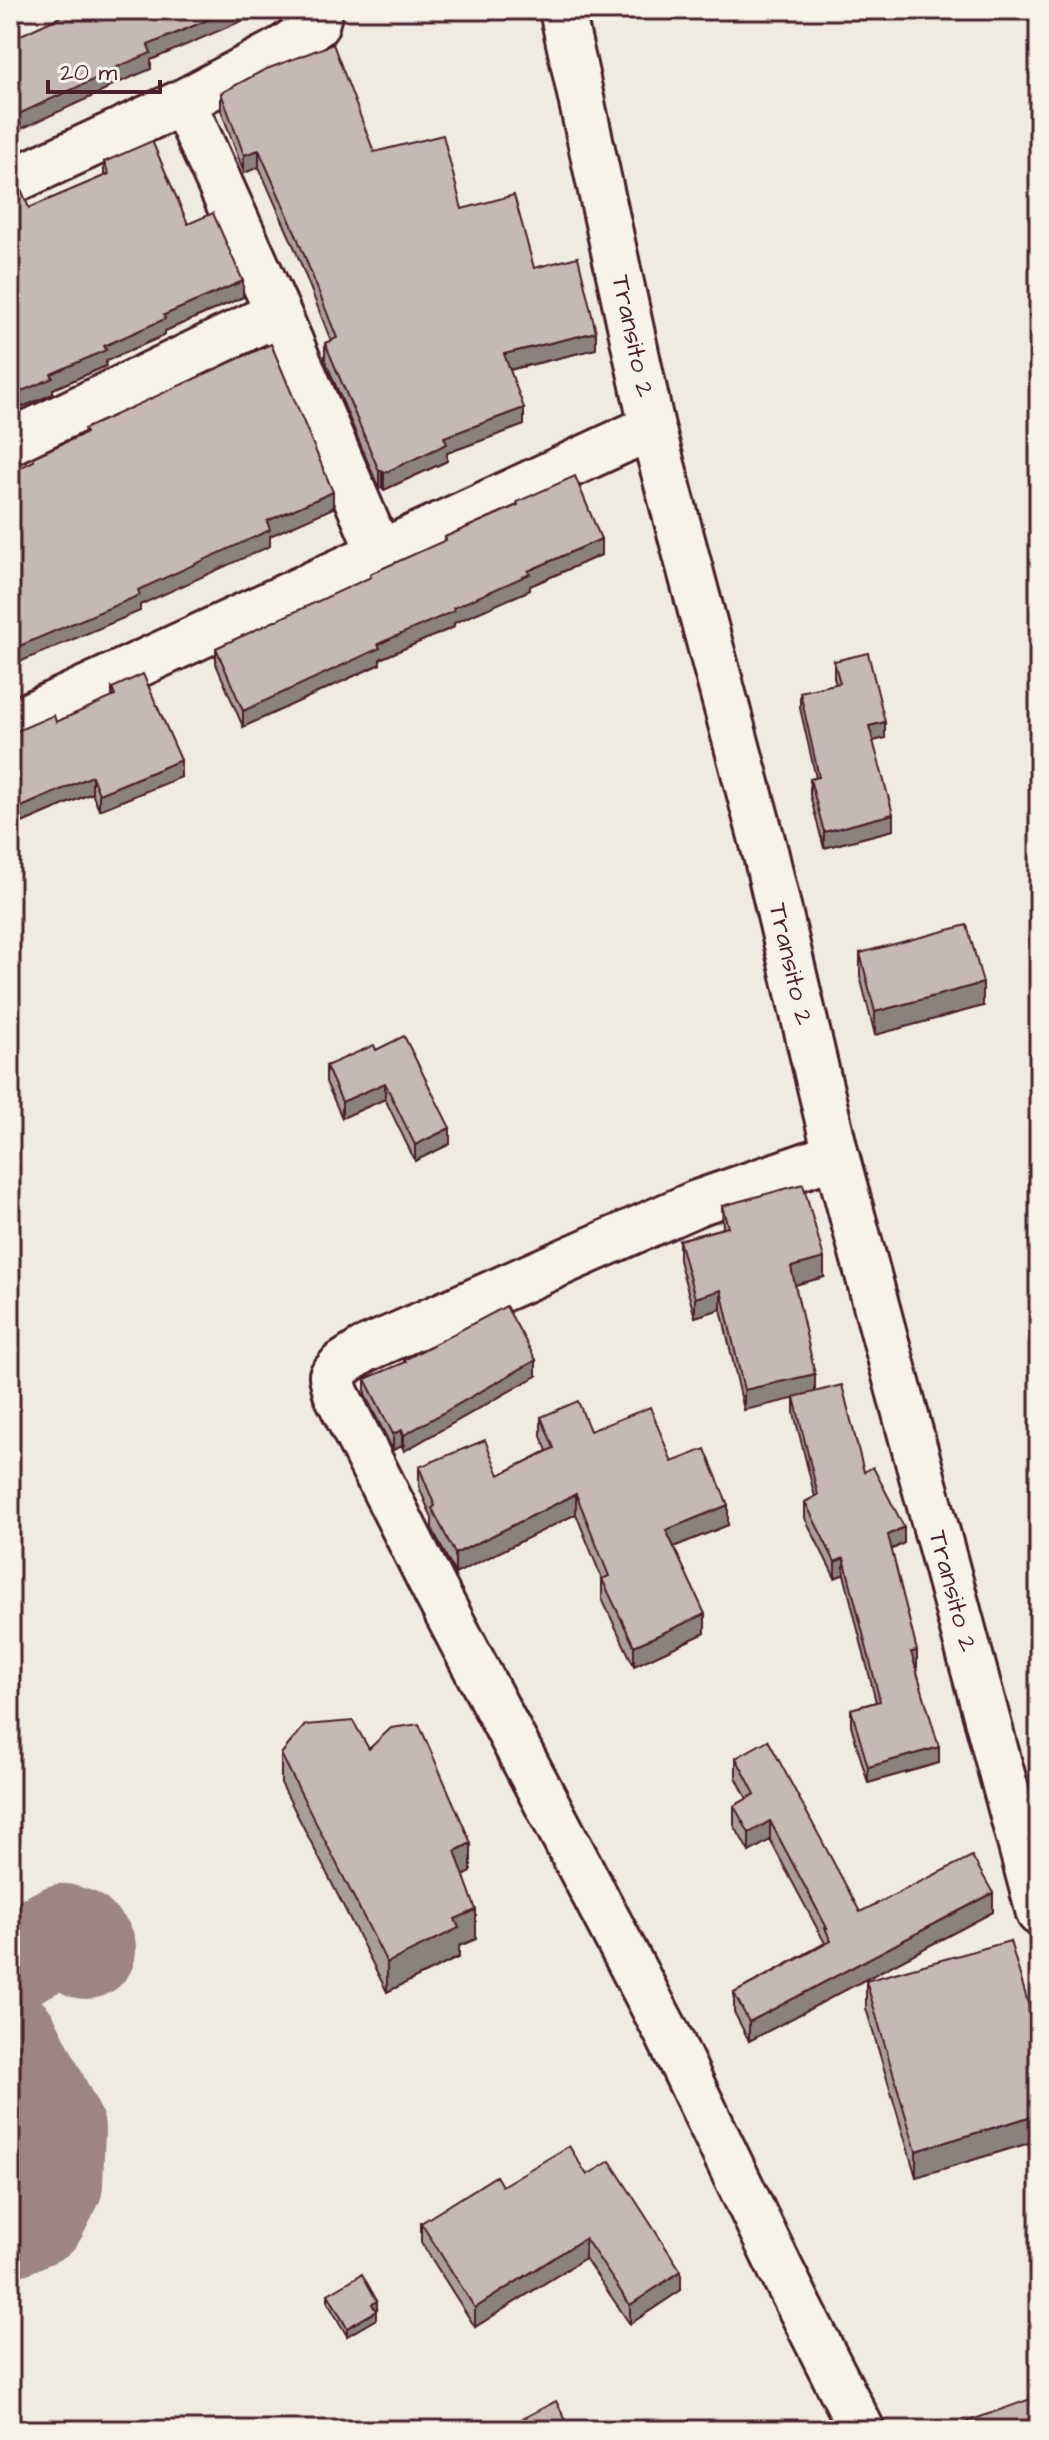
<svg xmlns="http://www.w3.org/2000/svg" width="1049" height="2440" font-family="'Architects Daughter',sans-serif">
<rect width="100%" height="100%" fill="#f0ebe0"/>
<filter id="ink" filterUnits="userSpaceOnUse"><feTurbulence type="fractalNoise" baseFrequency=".0125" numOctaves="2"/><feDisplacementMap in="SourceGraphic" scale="16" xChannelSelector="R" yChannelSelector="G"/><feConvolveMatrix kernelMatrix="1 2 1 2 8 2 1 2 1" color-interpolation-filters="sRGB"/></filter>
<g filter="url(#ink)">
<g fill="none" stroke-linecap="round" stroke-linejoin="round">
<path stroke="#9d8586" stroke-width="100" d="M 10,1961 L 63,1934 L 75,1938 L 86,1949
M 10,2040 L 55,2130 L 53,2184 L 37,2215 L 10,2227"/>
<g stroke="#4a1f2b" stroke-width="50">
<path id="minor" d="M 562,10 L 652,427 L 766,855 L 836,1155 L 1039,1913
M 183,102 L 278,313 L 379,552
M 10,182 L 183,102 L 284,48 L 316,25 L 320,10
M 10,442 L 278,313
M 10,724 L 652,427
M 836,1155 L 697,1203 L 364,1350 L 341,1365 L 332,1376 L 336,1393 L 437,1594 L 668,2035 L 781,2270 L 862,2430"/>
</g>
<use href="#minor" stroke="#f7f3e8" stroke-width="44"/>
</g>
<path fill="#aa9e9a" stroke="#4a1f2b" stroke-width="2" d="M 221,93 L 374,152 L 462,209 L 534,268 L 596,349 L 510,370 L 524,425 L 447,453 L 447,461 L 384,490 L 382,487 L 379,489 L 325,360 L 325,343 L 331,341 L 295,249 L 259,167 L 244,173 L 221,110 Z
M 104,162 L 188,224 L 243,297 L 165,331 L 165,335 L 106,361 L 106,366 L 53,389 L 53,394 L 29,208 L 104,176 Z
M 517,502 L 601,555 L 530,586 L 530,590 L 454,623 L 454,627 L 380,659 L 380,664 L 243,727 L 216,664 L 216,648 L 370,578 L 370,574 L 445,541 L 445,537 L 517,505 Z
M 834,661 L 885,738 L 873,741 L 893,830 L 824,848 L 810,795 L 810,779 L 816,778 L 800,708 L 800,692 L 836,684 L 834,677 Z
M 112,688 L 181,777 L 99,810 L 92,793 L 10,828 L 10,843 L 10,734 L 56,722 L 112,698 Z
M 860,953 L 983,1006 L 875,1035 L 860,976 Z
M 376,1050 L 450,1144 L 415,1161 L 385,1099 L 342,1118 L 326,1082 L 326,1066 Z
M 722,1206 L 824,1277 L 795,1285 L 815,1392 L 864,1472 L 904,1543 L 891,1550 L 917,1667 L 916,1667 L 939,1763 L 868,1783 L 851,1725 L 851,1709 L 876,1702 L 844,1574 L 835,1578 L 805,1518 L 805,1502 L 815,1497 L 794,1413 L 794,1398 L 744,1410 L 721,1309 L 695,1317 L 679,1260 L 679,1240 L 723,1228 Z
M 404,1360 L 536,1376 L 404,1451 L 402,1446 L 393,1450 L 365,1395 L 365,1379 L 404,1363 Z
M 541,1417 L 590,1431 L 672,1462 L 728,1525 L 673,1547 L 705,1633 L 634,1666 L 602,1599 L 602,1579 L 576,1514 L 455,1574 L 432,1528 L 432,1518 L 419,1487 L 419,1467 L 499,1475 L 547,1451 L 541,1436 Z
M 369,1749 L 471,1872 L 464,1876 L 476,1939 L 459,1946 L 459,1957 L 387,1992 L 281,1783 L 281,1754 Z
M 736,1758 L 860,1912 L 993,1912 L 749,2041 L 734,2012 L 734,1993 L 825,1943 L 770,1840 L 749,1852 L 734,1825 L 734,1806 L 747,1799 L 736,1777 Z
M 866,1981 L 1039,2041 L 1039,2140 L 916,2177 L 866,2008 Z
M 587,2175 L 681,2290 L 630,2324 L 585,2258 L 475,2327 L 421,2242 L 421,2223 L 502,2186 Z
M 328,2294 L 377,2309 L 376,2310 L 376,2319 L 347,2336 L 328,2303 Z"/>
<path fill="#8b817d" stroke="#4a1f2b" stroke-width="2" d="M 231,10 L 265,10 L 265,11 L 151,60 L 151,69 L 106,88 L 106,90 L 10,134 L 10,118 L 105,72 L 148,45 Z
M 259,150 L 259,167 L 244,173 L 244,155 Z
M 243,281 L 243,297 L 165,331 L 165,335 L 106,361 L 106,366 L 53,389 L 53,394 L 10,412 L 10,396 L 104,346 L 164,315 Z
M 596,332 L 596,349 L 504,371 L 504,354 Z
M 524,408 L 524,425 L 447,453 L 447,461 L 384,490 L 384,473 L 444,437 Z
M 382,470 L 382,487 L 379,489 L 379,471 Z
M 333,492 L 333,508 L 270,536 L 270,546 L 140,605 L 140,611 L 10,666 L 10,650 L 138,590 L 267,521 Z
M 601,539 L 601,555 L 530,586 L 530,590 L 454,623 L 454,627 L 380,659 L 380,664 L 243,727 L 243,711 L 528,571 Z
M 885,722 L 885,738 L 869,742 L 869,726 Z
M 181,760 L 181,777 L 99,810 L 99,794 Z
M 92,776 L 92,793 L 10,828 L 10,843 L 10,812 Z
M 893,814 L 893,830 L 824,848 L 824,832 Z
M 983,983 L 983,1006 L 875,1035 L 875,1012 Z
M 385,1083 L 385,1099 L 342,1118 L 342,1102 Z
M 450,1128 L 450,1144 L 415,1161 L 415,1145 Z
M 824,1258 L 824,1277 L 791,1286 L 791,1267 Z
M 721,1290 L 721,1309 L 695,1317 L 695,1298 Z
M 536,1360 L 536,1376 L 404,1451 L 404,1435 Z
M 815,1374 L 815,1394 L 744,1410 L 744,1390 Z
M 402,1430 L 402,1446 L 393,1450 L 393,1434 Z
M 576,1494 L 576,1514 L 455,1574 L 455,1554 Z
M 728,1505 L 728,1525 L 666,1550 L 666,1530 Z
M 904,1527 L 904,1543 L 888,1551 L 888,1535 Z
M 844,1558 L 844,1574 L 835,1578 L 835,1562 Z
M 705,1614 L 705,1633 L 634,1666 L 634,1646 Z
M 917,1651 L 917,1667 L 911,1668 L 911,1652 Z
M 939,1747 L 939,1763 L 868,1783 L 868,1767 Z
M 770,1821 L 770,1840 L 749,1852 L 749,1833 Z
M 471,1843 L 471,1872 L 455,1880 L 455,1851 Z
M 993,1893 L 993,1912 L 749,2041 L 749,2022 Z
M 476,1910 L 476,1939 L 459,1946 L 459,1957 L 387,1992 L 387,1963 L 455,1919 Z
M 1039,2114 L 1039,2140 L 916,2177 L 916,2151 Z
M 585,2238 L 585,2258 L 475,2327 L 475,2308 Z
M 681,2271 L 681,2290 L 630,2324 L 630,2305 Z
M 377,2301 L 377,2309 L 372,2313 L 372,2304 Z
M 376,2311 L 376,2319 L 347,2336 L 347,2328 Z"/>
<path fill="#c6b8b3" stroke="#4a1f2b" stroke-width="2" d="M 75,10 L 231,10 L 148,45 L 151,53 L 105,72 L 106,74 L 10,118 L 10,40 Z
M 333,44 L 374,152 L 443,135 L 462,209 L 514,195 L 534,268 L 578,257 L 596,332 L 504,354 L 524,408 L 444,437 L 447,444 L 384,473 L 382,470 L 379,471 L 325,343 L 337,338 L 295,232 L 259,150 L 244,155 L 221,93 L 264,70 Z
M 152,141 L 188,224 L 213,213 L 243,281 L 164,315 L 165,319 L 104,346 L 106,350 L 51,374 L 53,378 L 10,396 L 10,189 L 21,189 L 29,208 L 109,174 L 104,162 Z
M 271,344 L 333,492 L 267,521 L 270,530 L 138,590 L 140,595 L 10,650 L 10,472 L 34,461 L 33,457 L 86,433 L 84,429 Z
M 575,476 L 601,539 L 528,571 L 530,574 L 453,608 L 454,611 L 378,644 L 380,648 L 243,711 L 216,648 L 371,577 L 370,574 L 446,540 L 445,537 L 518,505 L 517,502 Z
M 868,653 L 885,722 L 869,726 L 893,814 L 824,832 L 810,779 L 819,777 L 800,692 L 840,683 L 834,661 Z
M 143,674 L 181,760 L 99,794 L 92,776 L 10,812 L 10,734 L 54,715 L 56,722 L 115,696 L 112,688 Z
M 967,925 L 983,983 L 875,1012 L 860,953 Z
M 404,1036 L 450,1128 L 415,1145 L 385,1083 L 342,1102 L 326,1066 L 374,1045 L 376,1050 Z
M 803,1184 L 824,1258 L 791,1267 L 815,1374 L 744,1390 L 721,1290 L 695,1298 L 679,1240 L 728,1227 L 722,1206 Z
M 506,1306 L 536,1360 L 404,1435 L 402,1430 L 393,1434 L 365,1379 L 406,1362 L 404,1360 Z
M 842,1385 L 864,1472 L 873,1467 L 904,1527 L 888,1535 L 917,1651 L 911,1652 L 939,1747 L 868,1767 L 851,1709 L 880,1701 L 844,1558 L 835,1562 L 805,1502 L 818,1495 L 794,1397 Z
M 578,1401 L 590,1431 L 650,1407 L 672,1462 L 705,1449 L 728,1505 L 666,1530 L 705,1614 L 634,1646 L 602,1579 L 609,1576 L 576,1494 L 455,1554 L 432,1508 L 435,1506 L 419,1467 L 485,1440 L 499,1475 L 554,1448 L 541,1417 Z
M 353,1721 L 369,1749 L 391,1728 L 419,1724 L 471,1843 L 455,1851 L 476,1910 L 455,1919 L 459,1928 L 387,1963 L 281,1754 L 305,1725 Z
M 768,1740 L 860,1912 L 972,1856 L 993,1893 L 749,2022 L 734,1993 L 831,1941 L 825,1928 L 827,1928 L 770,1821 L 749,1833 L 734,1806 L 755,1794 L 736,1758 Z
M 1010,1941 L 1039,2041 L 1039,2114 L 916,2151 L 866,1981 Z
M 569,2146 L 587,2175 L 610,2161 L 681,2271 L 630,2305 L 585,2238 L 475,2308 L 421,2223 L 496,2176 L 502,2186 Z
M 362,2274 L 377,2301 L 372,2304 L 376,2311 L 347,2328 L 328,2294 Z
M 1039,2396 L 1039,2430 L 944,2430 Z
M 556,2401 L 571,2430 L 501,2430 Z"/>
</g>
<g text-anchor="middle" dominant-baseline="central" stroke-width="7" stroke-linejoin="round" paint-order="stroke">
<g font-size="26" fill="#4a1f2b" stroke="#f7f3e8">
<text transform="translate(633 336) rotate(78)">Transito 2</text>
<text transform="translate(791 964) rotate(77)">Transito 2</text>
<text transform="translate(953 1591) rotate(75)">Transito 2</text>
</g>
</g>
<rect width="1049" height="2440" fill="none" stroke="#f7f3e8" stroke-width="40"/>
<rect x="20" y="20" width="1009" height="2400" fill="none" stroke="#4a1f2b" stroke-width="3" filter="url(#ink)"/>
<path d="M48 80v12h112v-12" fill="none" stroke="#4a1f2b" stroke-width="4"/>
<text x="60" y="80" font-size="24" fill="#4a1f2b" stroke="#f7f3e8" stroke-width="6" paint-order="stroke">20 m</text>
</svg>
